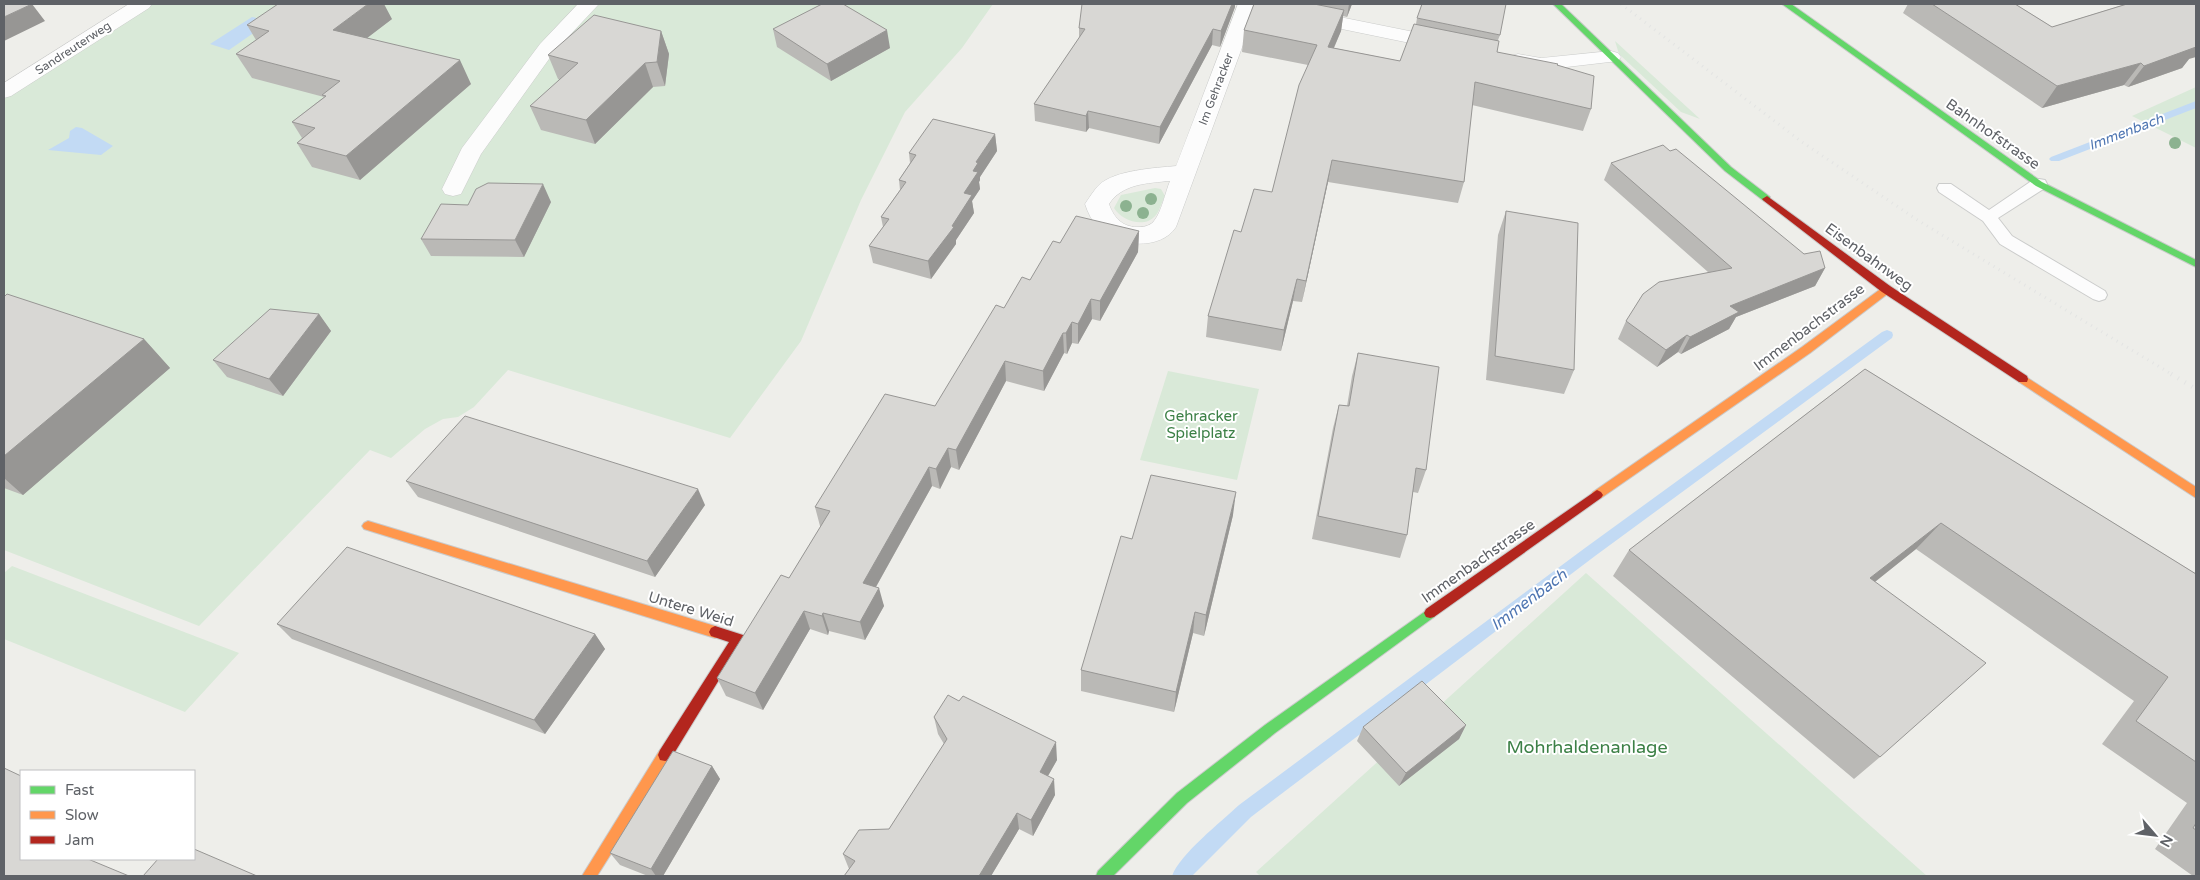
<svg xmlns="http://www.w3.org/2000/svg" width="2200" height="880" font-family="'Varela Round',sans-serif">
<rect width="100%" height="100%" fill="#eeeeea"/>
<path fill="#d9e9d8" d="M 142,4 L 993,4 L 962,48 L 905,112 L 861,200 L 801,341 L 730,438 L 508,370 L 474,407 L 458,417 L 443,419 L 425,429 L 391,458 L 370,450 L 199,626 L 4,550 L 4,92 Z
M 1615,41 L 1700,119 L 1681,112 L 1619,54 Z
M 2196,87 L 2196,148 L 2132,116 Z
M 1155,188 L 1161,189 L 1165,196 C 1162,201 1160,210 1156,215 C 1145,229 1122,221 1114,208 L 1121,195 Z
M 1168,371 L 1259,389 L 1237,480 L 1140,460 Z
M 12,566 L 239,653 L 185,712 L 4,639 L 4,573 Z
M 1586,573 L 1927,876 L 1260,876 L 1256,872 Z"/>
<path fill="#c2daf4" d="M 252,17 L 271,21 L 229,50 L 210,44 Z
M 76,127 L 82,128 L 113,146 L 101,155 L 48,150 L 69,138 L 70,131 Z"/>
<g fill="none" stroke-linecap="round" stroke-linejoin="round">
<path fill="#c2daf4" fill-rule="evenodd" d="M 2196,101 L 2196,108 L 2059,161 L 2051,161 L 2049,159 L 2051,157 Z
M 1887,330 L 1892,332 L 1893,335 L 1892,338 L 1595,556 L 1251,817 L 1192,876 L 1172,876 C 1180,854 1221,822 1239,805 L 1585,548 L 1882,332 Z"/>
<g stroke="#cbcccb" stroke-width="2">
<path id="lane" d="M 2039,179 L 2045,180 L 2047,184 L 2045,188 L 1998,218 L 2012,236 L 2105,291 L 2107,295 L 2105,299 L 2099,301 L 2093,299 L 2000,244 L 1983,221 L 1939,192 L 1937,188 L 1939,184 L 1951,184 L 1989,210 L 2033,180 Z"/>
</g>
<g stroke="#cbcccb" stroke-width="1">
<path id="street" d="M 129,4 L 152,4 L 149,8 L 11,96 L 4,98 L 4,83 Z
M 578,4 L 599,4 L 554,52 L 481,154 L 461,194 L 453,196 L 445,194 L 442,189 L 462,148 L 540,44 Z
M 1238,4 L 1258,4 L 1176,227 C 1161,251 1115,247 1098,228 C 1092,221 1088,213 1085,204 C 1089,198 1094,190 1099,185 C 1115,170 1155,168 1176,166 ZM 1170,181 C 1165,193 1162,211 1154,221 C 1151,225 1145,227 1140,227 C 1124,228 1114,219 1109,204 C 1122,184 1147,183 1170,181 Z
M 1305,10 L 1444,38 L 1451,40 L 1454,44 L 1451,48 L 1444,50 L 1298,20 L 1295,16 L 1298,12 Z
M 1611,51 L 1618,53 L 1621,57 L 1618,61 L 1541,70 L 1511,64 L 1508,60 L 1511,56 L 1518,54 L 1541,58 Z"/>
</g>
<g stroke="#cacaca" stroke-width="2">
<path id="fast" d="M 1553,4 L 1561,4 L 1731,167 L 1770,197 L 1770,201 L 1764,201 L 1725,171 Z
M 1782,4 L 1791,4 L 2042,182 L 2196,260 L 2196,267 L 2036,186 Z
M 1430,608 L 1434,609 L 1436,613 L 1434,617 L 1275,733 L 1187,803 L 1113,876 L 1096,876 L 1098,871 L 1177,793 L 1265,725 Z"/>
</g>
<g stroke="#cacaca" stroke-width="2">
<path id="slow" d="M 1886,285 L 1890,286 L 1891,289 L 1890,292 L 1810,353 L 1601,498 L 1593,498 L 1591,495 L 1593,492 L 1802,347 Z
M 2023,375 L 2196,487 L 2196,498 L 2019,382 L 2018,379 Z
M 368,521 L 715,626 L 719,628 L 721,632 L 719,636 L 715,638 L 364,529 L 362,526 L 364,523 Z
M 665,749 L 670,750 L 672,755 L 670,760 L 597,876 L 582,876 L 660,750 Z"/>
</g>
<g stroke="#cacaca" stroke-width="2">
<path id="jam" d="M 1767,196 L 1890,286 L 2027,376 L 2028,379 L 2027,382 L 2019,382 L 1882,292 L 1764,201 L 1762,199 Z
M 1597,490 L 1601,492 L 1603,495 L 1601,498 L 1434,617 L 1430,618 L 1426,617 L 1424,613 L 1426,609 Z
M 715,626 L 743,635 L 744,639 L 670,760 L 665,761 L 660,760 L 658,755 L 660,750 L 729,642 L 711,636 L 709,632 L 711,628 Z"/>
</g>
<use href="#lane" fill="#fcfcfc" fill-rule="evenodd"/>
<use href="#street" fill="#fcfcfc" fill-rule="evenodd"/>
<use href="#fast" fill="#63d668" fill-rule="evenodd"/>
<use href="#slow" fill="#ff974d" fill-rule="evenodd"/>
<use href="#jam" fill="#b3261e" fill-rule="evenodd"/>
<path stroke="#e3e4e3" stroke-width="3" stroke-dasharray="1 5" stroke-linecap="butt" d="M 1621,4 L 1802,142 L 1919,221 L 2173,375"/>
<path stroke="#e3e4e3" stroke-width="4.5" stroke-dasharray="1 7" stroke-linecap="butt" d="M 2171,374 L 2196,389"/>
</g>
<g fill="#8cb290">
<circle cx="2175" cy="143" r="6"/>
<circle cx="1151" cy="199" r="6"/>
<circle cx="1126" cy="206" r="6"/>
<circle cx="1143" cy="213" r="6"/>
</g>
<path fill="#bab9b6" d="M 1254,4 L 1352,4 L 1347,17 L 1343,16 L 1341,31 L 1334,48 L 1400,61 L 1416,24 L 1417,18 L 1500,35 L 1498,40 L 1497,52 L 1557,65 L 1591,109 L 1583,131 L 1472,105 L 1464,182 L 1458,203 L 1328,182 L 1302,302 L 1293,301 L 1281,351 L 1206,337 L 1208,316 L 1241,232 L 1272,192 L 1308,65 L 1242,52 L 1244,30 Z
M 1908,4 L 2015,4 L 2052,27 L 2126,4 L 2125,4 L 2196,4 L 2189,59 L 2182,68 L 2128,87 L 2124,85 L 2042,108 L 1903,13 Z
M 1235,7 L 1220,47 L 1212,45 L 1159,144 L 1089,128 L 1086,132 L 1035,121 L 1034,104 L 1079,38 L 1079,28 Z
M 392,19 L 367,38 L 471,84 L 360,180 L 312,167 L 297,143 L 302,138 L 292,122 L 324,97 L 252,78 L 236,54 L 256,40 L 247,25 Z
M 773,29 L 890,48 L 831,81 L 777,47 Z
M 661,31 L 669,54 L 665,86 L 653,87 L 595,144 L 541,130 L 530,106 L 560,80 L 558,79 L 548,55 Z
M 995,134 L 997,151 L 980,177 L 980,180 L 979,182 L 980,189 L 972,201 L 974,213 L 956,240 L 956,244 L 931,279 L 873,263 L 869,246 L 883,227 L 881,217 L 900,190 L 899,180 L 910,163 L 909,153 Z
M 1611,163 L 1804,254 L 1825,268 L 1815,286 L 1736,317 L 1729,329 L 1681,354 L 1678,352 L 1657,367 L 1618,339 L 1626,321 L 1708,272 L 1604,180 Z
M 551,202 L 524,257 L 431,256 L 421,239 L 468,205 Z
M 1506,211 L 1574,370 L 1564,394 L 1486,380 L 1498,235 Z
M 1139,231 L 1138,252 L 1100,321 L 1092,319 L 1078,344 L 1072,343 L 1067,354 L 1064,353 L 1044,391 L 1006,381 L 959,470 L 951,467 L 940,489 L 932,486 L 876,587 L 884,606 L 865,640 L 829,631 L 828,635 L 810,629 L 763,710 L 726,696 L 717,678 L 789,578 L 821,526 L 820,526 L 815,507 L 935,406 L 1004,308 L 1030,280 L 1060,243 Z
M 4,297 L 144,339 L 170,368 L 23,495 L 4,488 Z
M 319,314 L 331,331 L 283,396 L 227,377 L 213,360 Z
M 1358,353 L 1426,470 L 1418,493 L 1413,492 L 1407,535 L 1400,558 L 1312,539 L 1333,428 L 1339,405 L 1347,406 L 1352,376 Z
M 1865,369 L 2196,574 L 2196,876 L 2193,876 L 2155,849 L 2187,803 L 2102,744 L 2134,701 L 1916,549 L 1875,582 L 1880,757 L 1854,779 L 1613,576 L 1629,550 Z
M 406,481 L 705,505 L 655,577 L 418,497 Z
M 1233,515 L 1204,636 L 1193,633 L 1174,712 L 1081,691 L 1081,670 L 1132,539 Z
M 277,624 L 595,634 L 605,649 L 545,734 L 292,639 Z
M 934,717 L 1057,760 L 1048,776 L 1055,795 L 1033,836 L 1019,829 L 991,876 L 844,876 L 849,869 L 843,854 L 889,829 L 944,744 L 938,734 Z
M 1466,725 L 1459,739 L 1399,786 L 1357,741 L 1363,727 Z
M 712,766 L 720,779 L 663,876 L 648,876 L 620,865 L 610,853 Z"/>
<path fill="#979694" d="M 32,4 L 45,21 L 4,41 L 4,17 Z
M 368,4 L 384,4 L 392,19 L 346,54 L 333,30 Z
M 1232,4 L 1235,4 L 1235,7 L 1220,47 L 1221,31 Z
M 1349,4 L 1352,4 L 1347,17 Z
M 1344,10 L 1341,31 L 1325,68 L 1328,47 Z
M 1213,29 L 1212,45 L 1159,144 L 1160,127 Z
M 887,30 L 890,48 L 831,81 L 827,64 Z
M 661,31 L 669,54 L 665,86 L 657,62 Z
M 2196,42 L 2196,57 L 2189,59 L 2182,68 L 2128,87 L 2144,66 Z
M 460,60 L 471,84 L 360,180 L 346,156 Z
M 645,63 L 653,87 L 595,144 L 586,120 Z
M 2141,63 L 2124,85 L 2042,108 L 2057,86 Z
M 1088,111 L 1089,128 L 1086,132 L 1086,116 Z
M 995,134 L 997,151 L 980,177 L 980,180 L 979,182 L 980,189 L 972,201 L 974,213 L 956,240 L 956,244 L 931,279 L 928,261 L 952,226 L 976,162 Z
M 1332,160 L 1328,182 L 1302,302 L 1306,281 Z
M 543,184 L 551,202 L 524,257 L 515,240 Z
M 1139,231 L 1138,252 L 1100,321 L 1100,301 Z
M 1825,268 L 1815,286 L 1736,317 L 1729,329 L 1681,354 L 1690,337 L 1730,306 Z
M 1297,279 L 1293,301 L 1281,351 L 1284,330 Z
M 1091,299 L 1092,319 L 1078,344 L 1078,324 Z
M 319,314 L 331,331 L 283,396 L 269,379 Z
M 1072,322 L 1072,343 L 1067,354 L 1066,333 Z
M 1063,333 L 1064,353 L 1044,391 L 1043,371 Z
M 1687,335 L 1678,352 L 1657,367 L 1666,350 Z
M 144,339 L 170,368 L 23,495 L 4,478 L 4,456 Z
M 1005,361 L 1006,381 L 959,470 L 956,450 Z
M 948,448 L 951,467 L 940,489 L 936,469 Z
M 929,467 L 932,486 L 868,601 L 863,583 Z
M 698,489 L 705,505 L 655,577 L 647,561 Z
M 1236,492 L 1233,515 L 1204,636 L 1206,615 Z
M 1941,523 L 1916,549 L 1847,604 L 1870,578 Z
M 879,588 L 884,606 L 865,640 L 860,622 Z
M 804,611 L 810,629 L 763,710 L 755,693 Z
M 1195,612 L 1193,633 L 1174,712 L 1176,692 Z
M 823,613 L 829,631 L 828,635 L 822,616 Z
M 595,634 L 605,649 L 545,734 L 534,720 Z
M 1466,725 L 1459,739 L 1399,786 L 1406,773 Z
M 1056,742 L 1057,760 L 1041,788 L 1040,772 Z
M 712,766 L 720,779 L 663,876 L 656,876 L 651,869 Z
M 1054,779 L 1055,795 L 1033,836 L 1031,820 Z
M 1017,813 L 1019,829 L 991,876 L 979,876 Z"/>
<path fill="#d8d7d4" stroke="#979694" d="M 4,4 L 32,4 L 4,17 Z
M 278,4 L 368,4 L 333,30 L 460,60 L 346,156 L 297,143 L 315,128 L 292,122 L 326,96 L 322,95 L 340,81 L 236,54 L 269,31 L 247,25 Z
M 822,4 L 843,4 L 887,30 L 827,64 L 773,29 Z
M 1082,4 L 1232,4 L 1221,31 L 1213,29 L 1160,127 L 1088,111 L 1086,116 L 1034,104 L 1085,29 L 1079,28 Z
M 1254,4 L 1314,4 L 1344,10 L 1328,47 L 1400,61 L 1414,24 L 1499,41 L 1497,52 L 1558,64 L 1557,65 L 1594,76 L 1591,109 L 1475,82 L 1464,182 L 1332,160 L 1306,281 L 1297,279 L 1284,330 L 1208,316 L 1234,230 L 1241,232 L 1254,189 L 1272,192 L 1299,85 L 1317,45 L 1244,30 Z
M 1422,4 L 1506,4 L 1500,35 L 1417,18 Z
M 1932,4 L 2015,4 L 2052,27 L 2127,4 L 2196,4 L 2196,47 L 2144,66 L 2141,63 L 2057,86 Z
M 594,15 L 661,31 L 657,62 L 645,63 L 586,120 L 530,106 L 578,63 L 548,55 Z
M 933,119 L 995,134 L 976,162 L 978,163 L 973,171 L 978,172 L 964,193 L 972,195 L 952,226 L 954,227 L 928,261 L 869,246 L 889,219 L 881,217 L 906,182 L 899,180 L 916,155 L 909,153 Z
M 1663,145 L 1670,151 L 1676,149 L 1804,254 L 1820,251 L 1825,268 L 1730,306 L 1739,312 L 1690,337 L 1687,335 L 1666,350 L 1626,321 L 1643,294 L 1659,282 L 1732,268 L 1611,163 Z
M 488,183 L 543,184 L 515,240 L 421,239 L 441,204 L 468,205 L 476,189 Z
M 1506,211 L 1578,223 L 1574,370 L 1495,356 Z
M 1076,216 L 1139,231 L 1100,301 L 1091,299 L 1078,324 L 1072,322 L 1066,333 L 1063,333 L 1043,371 L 1005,361 L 956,450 L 948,448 L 936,469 L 929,467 L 863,583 L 879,588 L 860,622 L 823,613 L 822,616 L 804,611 L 755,693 L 717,678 L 781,575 L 789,578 L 830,511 L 815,507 L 885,394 L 935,406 L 996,305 L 1004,308 L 1022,277 L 1030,280 L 1053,241 L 1060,243 Z
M 7,294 L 144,339 L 4,456 L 4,297 Z
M 270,309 L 319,314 L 269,379 L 213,360 Z
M 1358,353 L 1439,367 L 1426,470 L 1416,468 L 1407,535 L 1318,516 L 1339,405 L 1349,406 Z
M 1865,369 L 2196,574 L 2196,762 L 2136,721 L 2168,677 L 1941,523 L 1870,578 L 1986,663 L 1880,757 L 1629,550 Z
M 465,416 L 698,489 L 647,561 L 406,481 Z
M 1151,475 L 1236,492 L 1206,615 L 1195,612 L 1176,692 L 1081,670 L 1121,536 L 1132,539 Z
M 347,547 L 595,634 L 534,720 L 277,624 Z
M 1422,681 L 1466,725 L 1406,773 L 1363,727 Z
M 948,695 L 959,701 L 963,696 L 1056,742 L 1040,772 L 1054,779 L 1031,820 L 1017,813 L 979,876 L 844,876 L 855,861 L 843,854 L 859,830 L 889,829 L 947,739 L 934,717 Z
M 673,751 L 712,766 L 651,869 L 610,853 Z
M 4,768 L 21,776 L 21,859 L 88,859 L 129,876 L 4,876 Z
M 2196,823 L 2196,830 L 2193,828 Z
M 194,849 L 257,876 L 143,876 L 158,859 L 194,859 Z"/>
<g text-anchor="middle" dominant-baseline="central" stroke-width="4" stroke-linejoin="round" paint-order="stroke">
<g font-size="12" fill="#5f6267" stroke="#fff">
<text transform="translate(73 48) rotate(-33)">Sandreuterweg</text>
<text transform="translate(1216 89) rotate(-69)">Im Gehracker</text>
</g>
<g font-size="14" font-style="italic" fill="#4f76b2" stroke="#fff">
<text transform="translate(2126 132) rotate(-21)">Immenbach</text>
</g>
<g font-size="15" fill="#5f6267" stroke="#fff">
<text transform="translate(1993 134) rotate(35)">Bahnhofstrasse</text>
<text transform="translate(1869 257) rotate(36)">Eisenbahnweg</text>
<text transform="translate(1809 327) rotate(-37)">Immenbachstrasse</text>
<text transform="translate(1478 561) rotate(-35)">Immenbachstrasse</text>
<text transform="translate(691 609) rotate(17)">Untere Weid</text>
</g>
<g font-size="15" fill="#3c8046" stroke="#fff">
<text x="1201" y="416">Gehracker<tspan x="1201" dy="17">Spielplatz</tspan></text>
</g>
<g font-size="16" font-style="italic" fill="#4f76b2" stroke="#fff">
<text transform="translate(1529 600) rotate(-37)">Immenbach</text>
</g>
<g font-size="18" fill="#3c8046" stroke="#fff">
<text x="1587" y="747">Mohrhaldenanlage</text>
</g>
</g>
<rect width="2200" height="880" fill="none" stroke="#5f6267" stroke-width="10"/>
<rect x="20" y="770" width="175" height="90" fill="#ffffff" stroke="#bfc0c2"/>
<rect x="30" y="786" width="25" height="8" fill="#63d668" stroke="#bfc0c2"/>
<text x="65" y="795" font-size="15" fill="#5f6267">Fast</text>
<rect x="30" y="811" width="25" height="8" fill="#ff974d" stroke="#bfc0c2"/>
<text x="65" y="820" font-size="15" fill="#5f6267">Slow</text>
<rect x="30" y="836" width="25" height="8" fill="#b3261e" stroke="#bfc0c2"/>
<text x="65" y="845" font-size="15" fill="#5f6267">Jam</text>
<g transform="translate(2155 835) rotate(118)" stroke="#ffffff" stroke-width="4" paint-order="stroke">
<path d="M0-4L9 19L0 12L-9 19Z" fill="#5f6267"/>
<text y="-8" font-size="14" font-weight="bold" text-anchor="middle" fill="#5f6267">N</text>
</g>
</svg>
